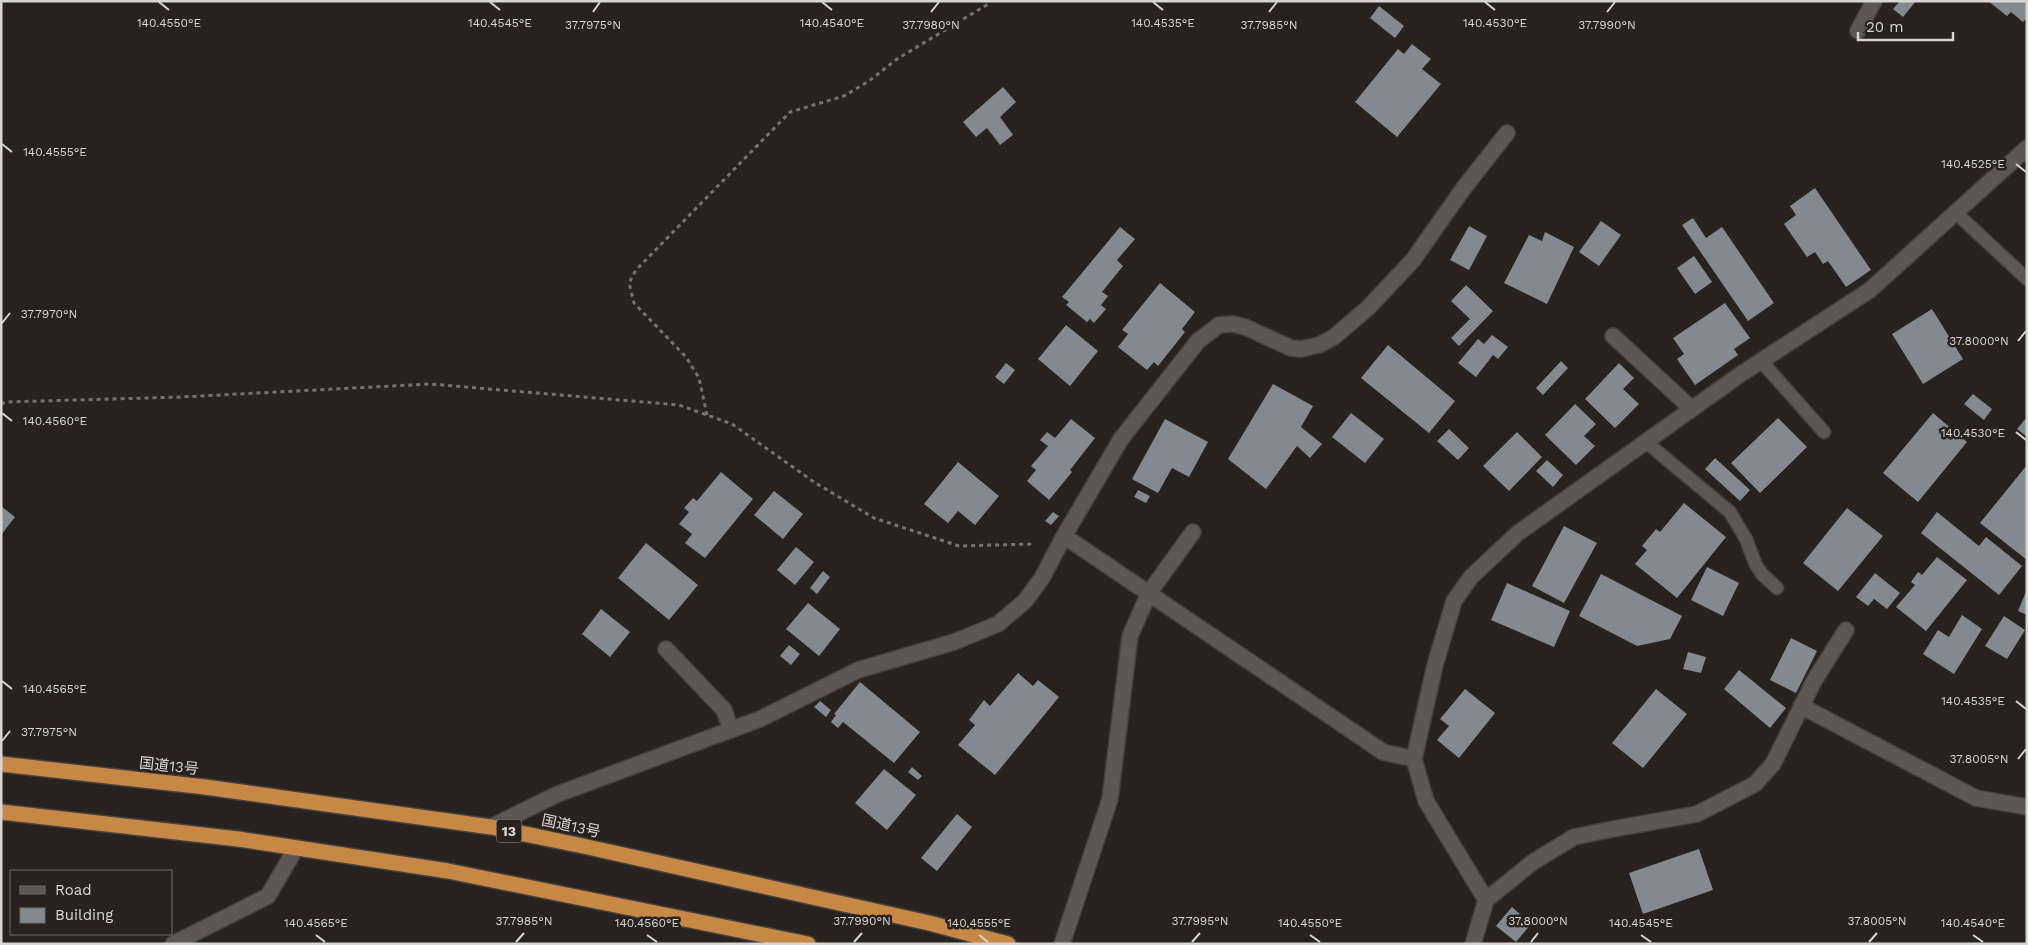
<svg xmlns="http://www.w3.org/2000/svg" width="2028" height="945" font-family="'Work Sans','Noto Sans JP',sans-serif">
<rect width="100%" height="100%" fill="#27221d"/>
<path fill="#83898e" d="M 1900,1 L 1916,1 L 1903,17 L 1893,9 Z
M 1988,1 L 2027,1 L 2027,18 L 2023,22 L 2011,12 L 2007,16 Z
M 1379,6 L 1404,26 L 1395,38 L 1370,18 Z
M 1412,44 L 1431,59 L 1422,69 L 1441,84 L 1397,137 L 1355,102 L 1398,49 L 1404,54 Z
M 1003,87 L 1016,102 L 1000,117 L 1013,135 L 1000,145 L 987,128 L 976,137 L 963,122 Z
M 1815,188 L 1871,270 L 1846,287 L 1828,261 L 1823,264 L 1815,252 L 1807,257 L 1784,224 L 1796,215 L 1790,206 Z
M 1693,218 L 1706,238 L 1722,227 L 1774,303 L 1748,321 L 1682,225 Z
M 1601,221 L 1621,235 L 1599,266 L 1579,252 Z
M 1469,226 L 1487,236 L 1469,270 L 1450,260 Z
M 1120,227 L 1135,239 L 1117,260 L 1123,266 L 1102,292 L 1108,296 L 1101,305 L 1106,309 L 1094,323 L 1090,319 L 1087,322 L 1066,305 L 1069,302 L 1062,297 Z
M 1545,232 L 1574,247 L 1547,304 L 1504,283 L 1529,235 L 1542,241 Z
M 1694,256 L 1712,282 L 1695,294 L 1677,268 Z
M 1160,283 L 1195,312 L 1182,329 L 1185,332 L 1158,366 L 1154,362 L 1147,370 L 1118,347 L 1128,334 L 1122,330 Z
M 1466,285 L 1493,311 L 1459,346 L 1451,338 L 1470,319 L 1451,301 Z
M 1725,303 L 1750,338 L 1734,349 L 1738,355 L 1695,385 L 1677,359 L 1684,354 L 1673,338 Z
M 1932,309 L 1963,359 L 1923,384 L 1892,334 Z
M 1066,325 L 1098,351 L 1070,386 L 1038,359 Z
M 1492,335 L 1508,347 L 1498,359 L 1493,355 L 1476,377 L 1458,363 L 1478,339 L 1484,344 Z
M 1388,345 L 1455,401 L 1429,433 L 1361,378 Z
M 1561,361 L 1568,368 L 1543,395 L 1536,388 Z
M 1006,363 L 1015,370 L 1004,384 L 995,377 Z
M 1619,363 L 1634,378 L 1623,389 L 1639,404 L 1615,428 L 1585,399 Z
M 1273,384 L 1313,406 L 1301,427 L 1322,444 L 1310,458 L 1297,446 L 1266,489 L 1228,459 Z
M 1973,394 L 1992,409 L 1984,420 L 1964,404 Z
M 1575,404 L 1596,424 L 1584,436 L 1595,446 L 1576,465 L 1545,435 Z
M 1351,413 L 1384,439 L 1365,463 L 1332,437 Z
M 1933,413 L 1967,442 L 1918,502 L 1883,473 Z
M 2027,417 L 2027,437 L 2017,429 Z
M 1778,418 L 1807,447 L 1760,493 L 1731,463 Z
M 1071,419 L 1095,438 L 1070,470 L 1072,472 L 1049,500 L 1027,481 L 1036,470 L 1031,466 L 1048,446 L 1040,440 L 1047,432 L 1055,438 Z
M 1165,419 L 1208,442 L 1189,477 L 1172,468 L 1158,493 L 1132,479 Z
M 1449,429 L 1469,448 L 1458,460 L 1437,441 Z
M 1517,432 L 1542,457 L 1509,491 L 1483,466 Z
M 1715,458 L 1750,490 L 1740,501 L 1705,469 Z
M 1547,460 L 1563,475 L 1553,487 L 1536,471 Z
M 958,462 L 999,496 L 975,525 L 958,511 L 948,523 L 924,504 Z
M 2027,465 L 2027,560 L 1980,523 Z
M 721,472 L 753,499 L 705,558 L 685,543 L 692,534 L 679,524 L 689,512 L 684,508 L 693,498 L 697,501 Z
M 1138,490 L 1150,496 L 1146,503 L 1134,497 Z
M 774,491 L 803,514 L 783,539 L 754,515 Z
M 1684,503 L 1726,537 L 1677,598 L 1635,564 L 1647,550 L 1642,546 L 1656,529 L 1660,532 Z
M 1,506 L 15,517 L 1,535 Z
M 1847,508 L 1883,536 L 1838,591 L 1803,563 Z
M 1053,512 L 1059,516 L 1051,525 L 1045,521 Z
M 1937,512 L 1979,546 L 1986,537 L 2022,566 L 1999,595 L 1921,533 Z
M 1564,526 L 1597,543 L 1564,603 L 1532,586 Z
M 646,543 L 698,585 L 669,620 L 618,578 Z
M 796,547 L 814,562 L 795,585 L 777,570 Z
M 1937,557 L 1967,580 L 1926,631 L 1896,607 L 1915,585 L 1911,582 L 1918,572 L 1922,575 Z
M 1707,567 L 1739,583 L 1723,616 L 1691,600 Z
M 823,571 L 830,577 L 817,594 L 810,588 Z
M 1875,573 L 1900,593 L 1887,609 L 1874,599 L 1868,606 L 1856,597 Z
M 1601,574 L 1682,616 L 1670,639 L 1637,646 L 1579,616 Z
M 1507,583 L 1570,611 L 1554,647 L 1491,620 Z
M 2027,589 L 2027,615 L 2018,611 Z
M 808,603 L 840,629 L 819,656 L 786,629 Z
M 601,609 L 630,632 L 610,657 L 582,634 Z
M 1962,615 L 1982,629 L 1954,674 L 1923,654 L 1938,630 L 1949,637 Z
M 2004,616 L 2025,630 L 2007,659 L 1985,646 Z
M 1791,638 L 1817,651 L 1796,693 L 1770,680 Z
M 789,645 L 800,654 L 791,665 L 780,656 Z
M 1688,652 L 1706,657 L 1701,673 L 1683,669 Z
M 1739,670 L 1786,708 L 1770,728 L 1724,689 Z
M 1018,673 L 1033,686 L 1038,680 L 1059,697 L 995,775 L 958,745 L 975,725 L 969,720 L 984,700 L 990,706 Z
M 860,682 L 920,732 L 894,763 L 843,722 L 838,728 L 831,722 L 836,715 L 834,714 Z
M 1465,689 L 1495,713 L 1459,758 L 1437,740 L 1449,726 L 1440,719 Z
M 1656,689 L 1687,714 L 1643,768 L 1612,743 Z
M 820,701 L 831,710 L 826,717 L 814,707 Z
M 912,767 L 922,776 L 918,780 L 908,772 Z
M 884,769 L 916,795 L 887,830 L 855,803 Z
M 957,814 L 972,827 L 937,871 L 921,858 Z
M 1699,849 L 1713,890 L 1643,914 L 1629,873 Z
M 1512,907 L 1531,924 L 1516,942 L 1496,926 Z"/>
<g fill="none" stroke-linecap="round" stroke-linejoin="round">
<g stroke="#44403d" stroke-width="15">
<path id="lane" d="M 1956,213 L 2027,279
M 1761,361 L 1824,432
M 1646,442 L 1730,512 L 1746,539 L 1756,565 L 1762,574 L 1777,588"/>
</g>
<g stroke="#44403d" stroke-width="18">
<path id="street" d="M 1858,31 L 1874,1
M 1613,336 L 1692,409
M 1064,536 L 1383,752 L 1414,759
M 666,649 L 724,710 L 731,730
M 1801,706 L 1976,798 L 2027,807
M 491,827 L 558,794 L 760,719 L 858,670 L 954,642 L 998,624 L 1025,601 L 1042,578 L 1064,536 L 1121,439 L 1198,341 L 1219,325 L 1233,324 L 1245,327 L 1291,348 L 1301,349 L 1319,345 L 1334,337 L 1369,307 L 1413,260 L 1463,189 L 1507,133
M 1486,900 L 1533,862 L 1574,837 L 1613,829 L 1697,814 L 1755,784 L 1773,764 L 1814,681 L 1846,630
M 173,944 L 268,896 L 296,848
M 1062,944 L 1110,799 L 1130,636 L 1149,593 L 1193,532
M 1473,944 L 1486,900 L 1426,801 L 1414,759 L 1435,665 L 1454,601 L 1471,577 L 1518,533 L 1741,374 L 1870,290 L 2027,148"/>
</g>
<g stroke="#44403d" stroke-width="18">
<path id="highway" d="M 1,764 L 205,787 L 491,827 L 583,846 L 929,923 L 1008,944
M 1,812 L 238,839 L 448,871 L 808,944"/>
</g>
<path stroke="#76726e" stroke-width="3" stroke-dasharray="4 4" stroke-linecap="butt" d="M 1,404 L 6,402 L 181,397 L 430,384 L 679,405 L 732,424 L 814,482 L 874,518 L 959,546 L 1032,544
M 707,415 L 699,378 L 686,357 L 634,303 L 629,283 L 636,270 L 790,112 L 844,96 L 869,81 L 897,59 L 990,3"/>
<use href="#lane" stroke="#5d5752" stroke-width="12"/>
<use href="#street" stroke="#5d5752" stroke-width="15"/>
<use href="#highway" stroke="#c78846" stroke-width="15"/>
</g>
<path fill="none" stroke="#d8d5d2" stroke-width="2" d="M 159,2 L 169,10M 490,2 L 500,10M 822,2 L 832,10M 1153,2 L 1163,10M 1485,2 L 1495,10M 593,12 L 600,2M 931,12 L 939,2M 1269,12 L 1277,2M 1607,12 L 1615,2M 2,144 L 12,152M 2016,164 L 2026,172M 2,323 L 10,313M 2018,341 L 2026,331M 2,413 L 12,421M 2016,432 L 2026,440M 2,681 L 12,689M 2016,701 L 2026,709M 2,741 L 10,731M 2018,759 L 2026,749M 316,935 L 325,942M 647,935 L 657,942M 979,935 L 988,942M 1310,935 L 1320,942M 1641,935 L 1651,942M 1973,935 L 1983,942M 516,942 L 524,933M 854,942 L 862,933M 1192,942 L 1200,933M 1531,942 L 1538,933M 1869,942 L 1877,933"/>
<g text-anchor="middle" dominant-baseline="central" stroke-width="5" stroke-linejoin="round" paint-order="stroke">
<rect fill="#27221d" stroke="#a39f9c" stroke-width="1" x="496.5" y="819.5" width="25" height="23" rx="4"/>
<g font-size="14" font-weight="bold" fill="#d8d5d2">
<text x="509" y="831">13</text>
</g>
<g font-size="15" fill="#d8d5d2" stroke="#27221d">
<text transform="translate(169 766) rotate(6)">国道13号</text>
<text transform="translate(571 826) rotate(12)">国道13号</text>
</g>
</g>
<g font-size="12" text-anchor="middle" fill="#d8d5d2" stroke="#27221d" stroke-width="5" stroke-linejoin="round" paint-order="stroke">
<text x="832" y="27">140.4540°E</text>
<text x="169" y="27">140.4550°E</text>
<text x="500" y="27">140.4545°E</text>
<text x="1163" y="27">140.4535°E</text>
<text x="1495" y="27">140.4530°E</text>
<text x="931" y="29">37.7980°N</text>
<text x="593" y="29">37.7975°N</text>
<text x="1269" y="29">37.7985°N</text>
<text x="1607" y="29">37.7990°N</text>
<text x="55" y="156">140.4555°E</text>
<text x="1973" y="168">140.4525°E</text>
<text x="49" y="318">37.7970°N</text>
<text x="1979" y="345">37.8000°N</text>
<text x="55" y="425">140.4560°E</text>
<text x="1973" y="437">140.4530°E</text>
<text x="55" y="693">140.4565°E</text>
<text x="1973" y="705">140.4535°E</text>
<text x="49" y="736">37.7975°N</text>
<text x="1979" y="763">37.8005°N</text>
<text x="524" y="925">37.7985°N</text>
<text x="862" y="925">37.7990°N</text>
<text x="1200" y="925">37.7995°N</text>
<text x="1538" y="925">37.8000°N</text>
<text x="1877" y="925">37.8005°N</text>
<text x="316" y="927">140.4565°E</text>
<text x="647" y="927">140.4560°E</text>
<text x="979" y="927">140.4555°E</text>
<text x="1310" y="927">140.4550°E</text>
<text x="1641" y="927">140.4545°E</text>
<text x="1973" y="927">140.4540°E</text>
</g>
<rect width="2028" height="945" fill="none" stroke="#d8d5d2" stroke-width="5"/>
<rect x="10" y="870" width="162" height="65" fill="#27221d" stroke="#6e6a65"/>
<rect x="20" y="886" width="25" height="8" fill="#5d5752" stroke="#6e6a65"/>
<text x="55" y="895" font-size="15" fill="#d8d5d2">Road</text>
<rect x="20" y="908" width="25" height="15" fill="#83898e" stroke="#6e6a65"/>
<text x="55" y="920" font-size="15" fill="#d8d5d2">Building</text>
<path d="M1858 32v8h95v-8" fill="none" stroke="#d8d5d2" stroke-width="2.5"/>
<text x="1866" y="32" font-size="15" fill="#d8d5d2" stroke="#27221d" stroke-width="4" paint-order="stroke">20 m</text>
</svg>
